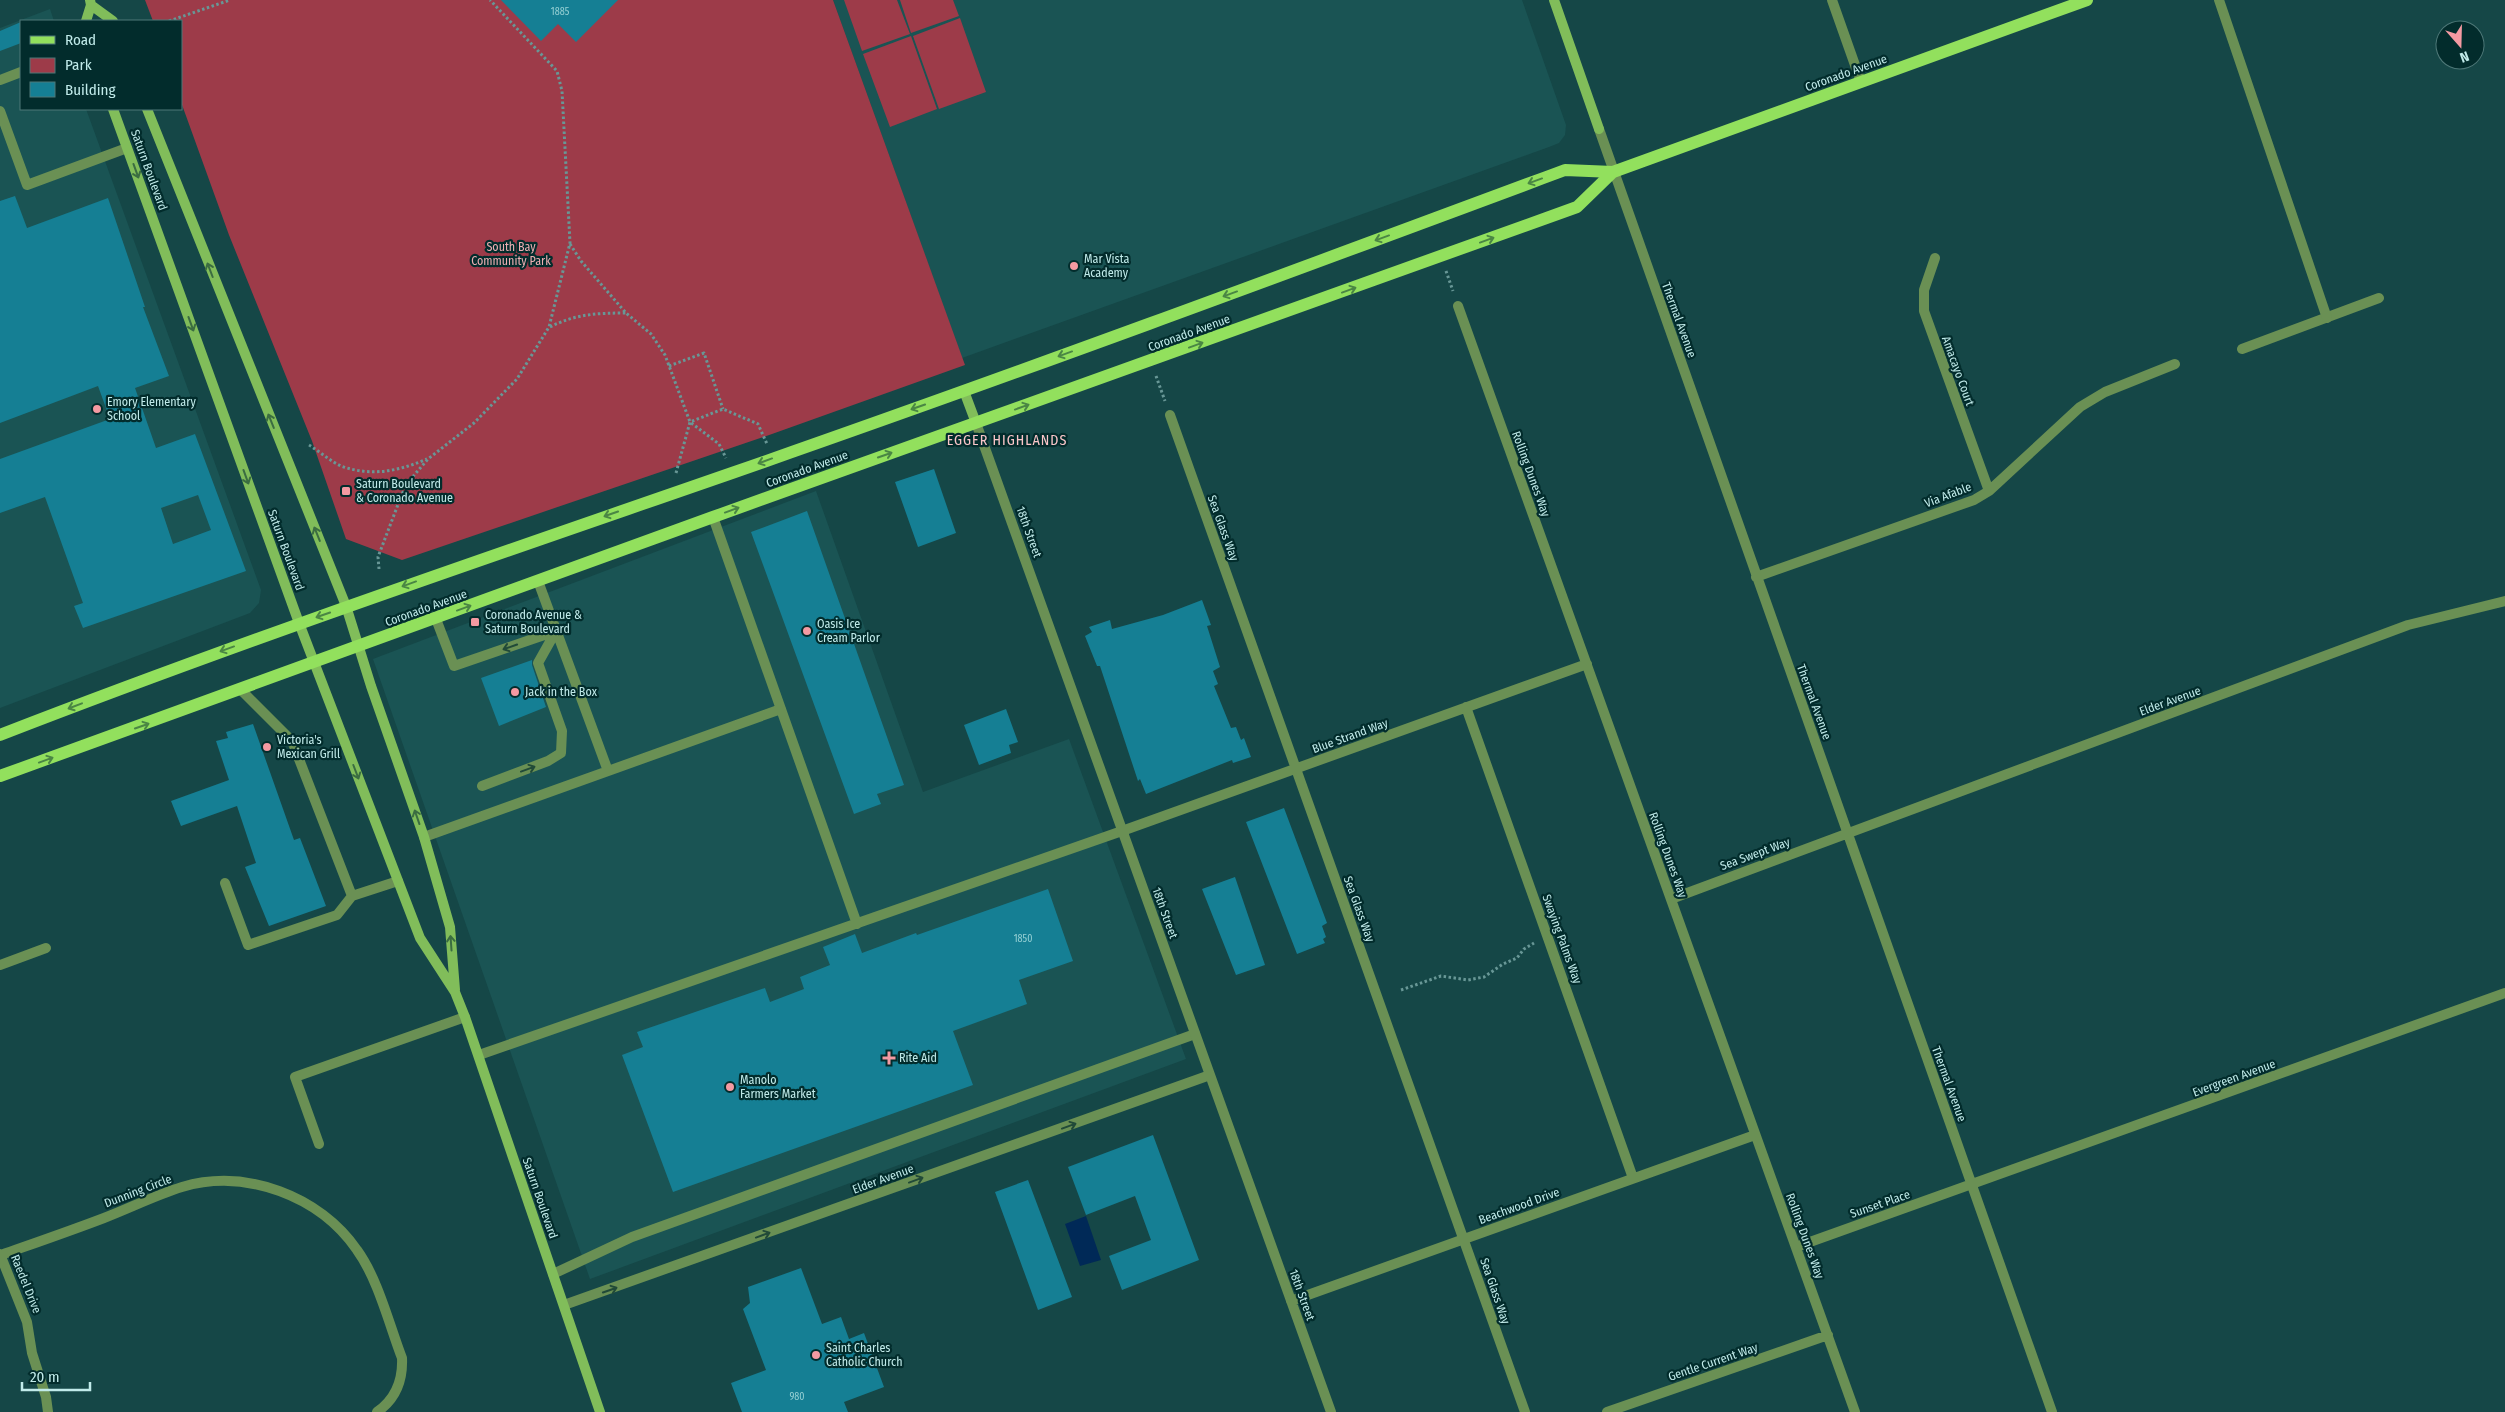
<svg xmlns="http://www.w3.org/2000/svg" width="2505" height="1412" font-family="'Fira Sans Condensed',sans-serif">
<rect width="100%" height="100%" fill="#154747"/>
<path fill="#1a5454" d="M 833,0 L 1522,0 L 1566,125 L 1565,135 L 1559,143 L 1549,147 L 962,358 Z
M 50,9 L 54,21 L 21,21 L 21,109 L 86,109 L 261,590 L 259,603 L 250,613 L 0,708 L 0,28 Z
M 816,491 L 923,792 L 1069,739 L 1186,1059 L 590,1279 L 373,659 Z"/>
<path fill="#9d3b49" d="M 145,0 L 833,0 L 965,365 L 772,434 L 402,560 L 346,539 L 312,441 L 229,235 L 181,102 L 181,21 L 153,21 Z
M 844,0 L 897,0 L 910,34 L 862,51 Z
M 900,0 L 953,0 L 959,16 L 911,33 Z
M 960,18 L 986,92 L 939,109 L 913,36 Z
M 911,36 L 937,109 L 890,127 L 863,54 Z"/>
<path fill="#002957" d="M 1086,1216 L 1101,1260 L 1080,1266 L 1065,1224 Z"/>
<path fill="#157f94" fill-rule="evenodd" d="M 501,0 L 618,0 L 576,42 L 558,24 L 541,41 Z
M 21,22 L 21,43 L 0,51 L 0,31 Z
M 15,196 L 27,228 L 108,198 L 145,307 L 143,307 L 169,376 L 135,388 L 156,448 L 195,434 L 246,571 L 83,628 L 74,606 L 83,603 L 45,497 L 0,513 L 0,459 L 110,419 L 98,386 L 0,423 L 0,201 ZM 198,495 L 211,530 L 173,544 L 161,508 Z
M 934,469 L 956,533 L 918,547 L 895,482 Z
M 807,511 L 904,785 L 877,794 L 881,804 L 854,814 L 751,532 Z
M 1202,600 L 1211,625 L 1207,626 L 1220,667 L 1213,671 L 1218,684 L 1214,686 L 1231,728 L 1236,727 L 1241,740 L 1244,738 L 1251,757 L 1233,763 L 1232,760 L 1146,794 L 1140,779 L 1138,781 L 1100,666 L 1097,666 L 1085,636 L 1092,632 L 1089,627 L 1110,620 L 1112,629 L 1163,615 Z
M 532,660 L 532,665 L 546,707 L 499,726 L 481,678 Z
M 1006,709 L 1018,742 L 1009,745 L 1011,753 L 979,765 L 964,725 Z
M 253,724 L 294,840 L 300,838 L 326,906 L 269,926 L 245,867 L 256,863 L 237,806 L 181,826 L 171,801 L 229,780 L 216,741 L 228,738 L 226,732 Z
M 1284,808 L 1327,923 L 1322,926 L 1326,937 L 1323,939 L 1325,943 L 1297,954 L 1246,822 Z
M 1235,877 L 1265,965 L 1236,975 L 1202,889 Z
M 1048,889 L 1073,961 L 1019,980 L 1027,1004 L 953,1031 L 973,1085 L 673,1192 L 622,1055 L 643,1047 L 637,1032 L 765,988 L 770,1002 L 804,989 L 800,977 L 830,965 L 823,947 L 855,934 L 862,953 L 916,933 L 917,935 Z
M 1153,1135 L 1199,1260 L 1122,1290 L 1109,1256 L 1151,1240 L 1135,1196 L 1086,1215 L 1068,1167 Z
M 1028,1180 L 1072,1297 L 1038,1310 L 995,1192 Z
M 801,1268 L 822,1324 L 841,1317 L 849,1339 L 864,1333 L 884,1387 L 844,1402 L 848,1412 L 742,1412 L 731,1383 L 766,1370 L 743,1309 L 750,1303 L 748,1287 Z"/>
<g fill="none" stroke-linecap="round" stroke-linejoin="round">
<path stroke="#689796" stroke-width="3" stroke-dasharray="2.5 2.5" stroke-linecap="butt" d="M 169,21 L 230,0
M 570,244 L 581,261 L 626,313 L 651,334 L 665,355 L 690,422 L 719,444 L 726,458
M 1446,271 L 1453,291
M 550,327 C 575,314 598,313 626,313
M 669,366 L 704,353 L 723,409
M 1156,376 L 1165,401
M 309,445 C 319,451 330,461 341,466 C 371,477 399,471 427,459
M 676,473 L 690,422 L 723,409 L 758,424 L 767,444
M 379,569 L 378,557 L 402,494 L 410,480 L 428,459 L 474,423 L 517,379 L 549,327 L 570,243 L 562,91 L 557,71 L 490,0
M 1401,990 L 1441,976 L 1468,980 L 1484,977 L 1503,964 L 1517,958 L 1524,949 L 1534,943"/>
<path stroke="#6a9054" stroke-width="10" d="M 0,80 L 21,72
M 0,111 L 27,185 L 127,148
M 2242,349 L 2379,298
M 713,517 L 857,924
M 538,581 L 608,771
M 436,619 L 454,666 L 556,631
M 240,689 L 292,741 L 352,896 L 398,881
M 482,786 L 548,761 L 561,753 L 562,731 L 538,663 L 556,631
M 424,837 L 781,709
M 225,883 L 248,945 L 337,915 L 352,896
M 479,1055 L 1122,831
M 319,1144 L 295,1077 L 465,1017
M 553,1274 L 632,1237 L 1195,1034"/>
<path stroke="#6a9054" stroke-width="10" d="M 1832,0 L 1861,82
M 2219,0 L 2327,318
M 1599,129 L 2052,1412
M 1935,258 L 1924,290 L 1924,311 L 1989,491
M 1458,306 L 1855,1412
M 1170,415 L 1525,1412
M 976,423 L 1331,1412
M 1756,577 L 1974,500 L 1989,491 L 2080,407 L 2105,392 L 2175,364
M 1466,707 L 1633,1178
M 1122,831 L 1587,664
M 1671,899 L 2408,625 L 2505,601
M 0,965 L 46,948
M 1796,1247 L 2505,993
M 0,1254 L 27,1322 L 32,1353 L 46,1397 L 48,1412
M 1,1255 C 35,1243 70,1231 104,1218 C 130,1208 156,1195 182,1187 C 246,1168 320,1196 357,1250 C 378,1279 389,1324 402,1358 C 403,1381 396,1399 377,1412
M 1291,1301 L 1755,1135
M 564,1305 L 1210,1075
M 1607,1412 L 1828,1335"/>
<path stroke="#81bd5a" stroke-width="10" d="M 90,0 L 91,5 L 113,21
M 1554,0 L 1599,129
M 86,21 L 91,5
M 113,109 L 299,623 L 420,938 L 455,992 L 465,1017 L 600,1412
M 147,109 L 346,606 L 371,686 L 424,837 L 450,927 L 455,990
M 964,391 L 976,423"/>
<path stroke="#92e05d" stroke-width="12" d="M 0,735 C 242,641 487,558 732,473 C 1011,376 1288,273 1565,170 L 1613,172 L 2087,0
M 0,776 L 713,517 L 1577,207 L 1613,172"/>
</g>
<defs><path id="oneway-shaft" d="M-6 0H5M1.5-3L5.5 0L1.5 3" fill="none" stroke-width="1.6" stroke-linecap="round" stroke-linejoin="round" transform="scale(1.25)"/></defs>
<g stroke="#3b6d41">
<use href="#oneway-shaft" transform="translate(136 171) rotate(70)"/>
<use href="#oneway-shaft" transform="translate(210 270) rotate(-111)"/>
<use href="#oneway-shaft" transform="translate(191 324) rotate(70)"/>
<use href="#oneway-shaft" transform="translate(271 421) rotate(-112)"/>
<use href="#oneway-shaft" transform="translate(246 477) rotate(70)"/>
<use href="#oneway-shaft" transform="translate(317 534) rotate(-112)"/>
<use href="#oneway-shaft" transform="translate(356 772) rotate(69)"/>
<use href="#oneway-shaft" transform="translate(417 817) rotate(-109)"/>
<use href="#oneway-shaft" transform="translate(451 943) rotate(-94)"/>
</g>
<g stroke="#4a8644">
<use href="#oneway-shaft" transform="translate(1535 181) rotate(160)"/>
<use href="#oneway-shaft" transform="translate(1382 238) rotate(160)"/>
<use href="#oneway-shaft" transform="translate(1487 240) rotate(-20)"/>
<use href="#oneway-shaft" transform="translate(1349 290) rotate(-20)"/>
<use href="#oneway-shaft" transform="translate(1230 294) rotate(160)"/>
<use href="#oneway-shaft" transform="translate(1196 345) rotate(-20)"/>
<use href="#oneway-shaft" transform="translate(1065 354) rotate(160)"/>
<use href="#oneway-shaft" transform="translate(918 407) rotate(161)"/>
<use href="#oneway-shaft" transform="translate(1022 407) rotate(-20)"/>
<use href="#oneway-shaft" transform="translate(885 455) rotate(-19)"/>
<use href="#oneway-shaft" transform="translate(765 461) rotate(160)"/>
<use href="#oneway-shaft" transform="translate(732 510) rotate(-20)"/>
<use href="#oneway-shaft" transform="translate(611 514) rotate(161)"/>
<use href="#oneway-shaft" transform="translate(409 584) rotate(160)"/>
<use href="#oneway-shaft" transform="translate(464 608) rotate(-20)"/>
<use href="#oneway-shaft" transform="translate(323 615) rotate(161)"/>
<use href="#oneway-shaft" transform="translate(227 649) rotate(160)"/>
<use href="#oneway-shaft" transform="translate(75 706) rotate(159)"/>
<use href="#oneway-shaft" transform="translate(142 726) rotate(-19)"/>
<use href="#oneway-shaft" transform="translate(46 760) rotate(-20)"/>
</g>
<g stroke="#214a38">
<use href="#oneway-shaft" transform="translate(510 647) rotate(161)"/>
<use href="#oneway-shaft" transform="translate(528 769) rotate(-20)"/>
<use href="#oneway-shaft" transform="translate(1069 1126) rotate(-20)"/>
<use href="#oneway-shaft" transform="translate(916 1180) rotate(-20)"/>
<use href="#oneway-shaft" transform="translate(763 1235) rotate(-20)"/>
<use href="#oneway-shaft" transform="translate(610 1290) rotate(-19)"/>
</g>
<g fill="#f49aa2" stroke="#022c2c" stroke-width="2">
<circle cx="1074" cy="266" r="5"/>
<circle cx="97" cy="409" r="5"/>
<rect x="341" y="486" width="10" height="10" rx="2.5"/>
<rect x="470" y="617" width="10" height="10" rx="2.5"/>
<circle cx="807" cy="631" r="5"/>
<circle cx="515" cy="692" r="5"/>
<circle cx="267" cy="747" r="5"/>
<path d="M886.5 1050.5h5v5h5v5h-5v5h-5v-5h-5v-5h5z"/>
<circle cx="730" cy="1087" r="5"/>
<circle cx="816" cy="1355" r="5"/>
</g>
<g text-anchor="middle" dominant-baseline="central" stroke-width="4.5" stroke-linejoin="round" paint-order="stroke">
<g font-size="10" fill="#96d0d4">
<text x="560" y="12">1885</text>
<text x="1023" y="939">1850</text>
<text x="797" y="1397">980</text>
</g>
<g font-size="12" fill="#c1ebea" stroke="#022c2c">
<text transform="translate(1846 73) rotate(-20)">Coronado Avenue</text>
<text transform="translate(149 170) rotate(70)">Saturn Boulevard</text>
<text transform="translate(1679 320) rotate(70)">Thermal Avenue</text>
<text transform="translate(1189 333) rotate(-20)">Coronado Avenue</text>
<text transform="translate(1958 371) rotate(70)">Amacayo Court</text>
<text transform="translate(807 469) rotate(-20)">Coronado Avenue</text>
<text transform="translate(1531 474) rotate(70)">Rolling Dunes Way</text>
<text transform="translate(1948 495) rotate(-21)">Via Afable</text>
<text transform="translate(1223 528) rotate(70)">Sea Glass Way</text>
<text transform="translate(1029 532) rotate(70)">18th Street</text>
<text transform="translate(286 550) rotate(70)">Saturn Boulevard</text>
<text transform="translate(426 608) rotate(-20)">Coronado Avenue</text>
<text transform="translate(2170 701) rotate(-20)">Elder Avenue</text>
<text transform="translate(1814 702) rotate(70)">Thermal Avenue</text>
<text transform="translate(1350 736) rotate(-20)">Blue Strand Way</text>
<text transform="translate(1755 854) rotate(-20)">Sea Swept Way</text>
<text transform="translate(1668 855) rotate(70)">Rolling Dunes Way</text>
<text transform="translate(1359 909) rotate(70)">Sea Glass Way</text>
<text transform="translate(1165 913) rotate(70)">18th Street</text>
<text transform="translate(1562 939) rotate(70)">Swaying Palms Way</text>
<text transform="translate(2234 1078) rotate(-20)">Evergreen Avenue</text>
<text transform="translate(1949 1084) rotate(70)">Thermal Avenue</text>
<text transform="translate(883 1179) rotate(-20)">Elder Avenue</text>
<text transform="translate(138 1191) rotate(-21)">Dunning Circle</text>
<text transform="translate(540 1198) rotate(71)">Saturn Boulevard</text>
<text transform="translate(1880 1204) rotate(-19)">Sunset Place</text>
<text transform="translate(1519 1206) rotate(-20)">Beachwood Drive</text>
<text transform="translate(1805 1236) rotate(70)">Rolling Dunes Way</text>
<text transform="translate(26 1284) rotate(68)">Raedel Drive</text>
<text transform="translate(1495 1291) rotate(71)">Sea Glass Way</text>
<text transform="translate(1302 1295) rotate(70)">18th Street</text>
<text transform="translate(1713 1362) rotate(-19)">Gentle Current Way</text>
</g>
<g font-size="12" fill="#eeafb3" stroke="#022c2c">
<text x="511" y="247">South Bay<tspan x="511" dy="14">Community Park</tspan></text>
</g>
<g font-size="12" fill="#c1ebea" stroke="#022c2c" text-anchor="start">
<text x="1084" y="259">Mar Vista<tspan x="1084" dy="14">Academy</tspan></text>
<text x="107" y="402">Emory Elementary<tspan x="107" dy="14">School</tspan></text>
<text x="356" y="484">Saturn Boulevard<tspan x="356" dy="14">&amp; Coronado Avenue</tspan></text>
<text x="485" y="615">Coronado Avenue &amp;<tspan x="485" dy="14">Saturn Boulevard</tspan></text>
<text x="817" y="624">Oasis Ice<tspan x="817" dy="14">Cream Parlor</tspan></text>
<text x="525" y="692">Jack in the Box</text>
<text x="277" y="740">Victoria's<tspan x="277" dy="14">Mexican Grill</tspan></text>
<text x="899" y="1058">Rite Aid</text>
<text x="740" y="1080">Manolo<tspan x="740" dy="14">Farmers Market</tspan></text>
<text x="826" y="1348">Saint Charles<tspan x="826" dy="14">Catholic Church</tspan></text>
</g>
<g font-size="14" letter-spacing="1" fill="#fac6c9" stroke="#022c2c">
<text x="1007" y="440">EGGER HIGHLANDS</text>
</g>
</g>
<rect x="20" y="20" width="162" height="90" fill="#022c2c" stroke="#4e7878"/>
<rect x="30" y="36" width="25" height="8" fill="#92e05d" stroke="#4e7878"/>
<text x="65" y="45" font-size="15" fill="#c1ebea">Road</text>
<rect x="30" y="58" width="25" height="15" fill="#9d3b49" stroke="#4e7878"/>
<text x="65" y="70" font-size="15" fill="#c1ebea">Park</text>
<rect x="30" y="82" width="25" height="15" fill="#157f94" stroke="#4e7878"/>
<text x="65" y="95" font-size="15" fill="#c1ebea">Building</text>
<g transform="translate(2460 45) rotate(160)"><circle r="24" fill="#022c2c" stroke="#4e7878"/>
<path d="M0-4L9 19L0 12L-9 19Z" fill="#f49aa2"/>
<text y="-8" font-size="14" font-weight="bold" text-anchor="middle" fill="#c1ebea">N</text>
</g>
<path d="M22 1382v8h68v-8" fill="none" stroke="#c1ebea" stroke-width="2.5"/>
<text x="30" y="1382" font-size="15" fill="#c1ebea" stroke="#022c2c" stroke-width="4" paint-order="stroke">20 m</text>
</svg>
